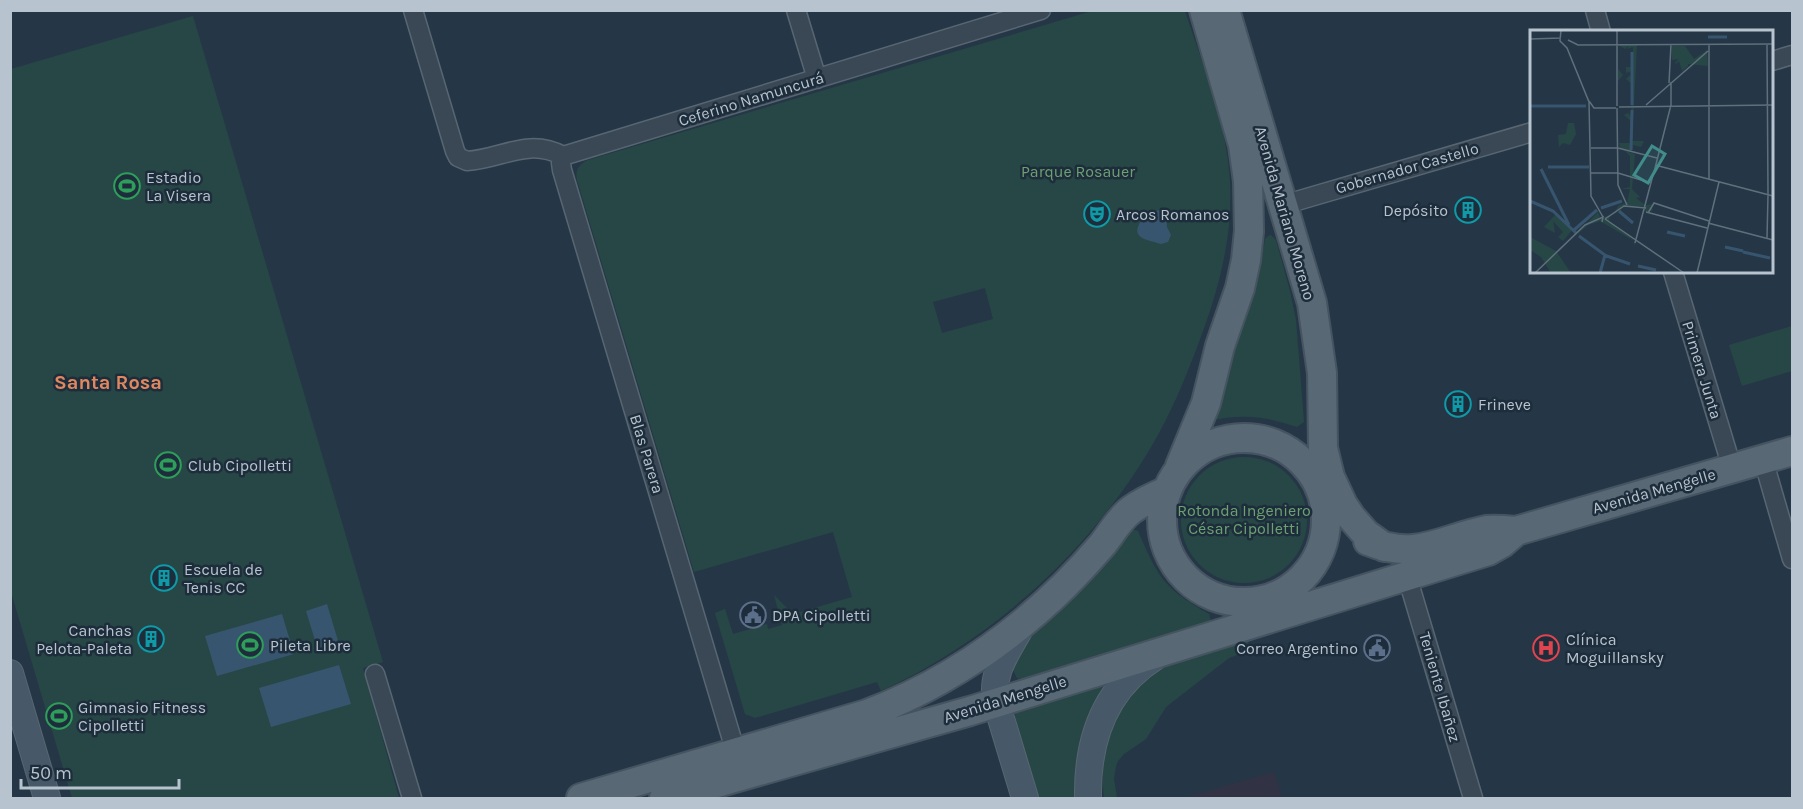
<svg xmlns="http://www.w3.org/2000/svg" width="1803" height="809" font-family="Karla,sans-serif">
<rect width="100%" height="100%" fill="#253746"/>
<path fill="#323245" d="M 1274,772 L 1282,798 L 1183,798 Z"/>
<path fill="#274746" fill-rule="evenodd" d="M 1092,11 L 1185,11 C 1203,66 1227,123 1230,182 C 1233,241 1217,295 1196,350 C 1185,378 1174,406 1159,433 C 1098,544 996,638 881,691 L 877,682 L 755,718 L 745,714 L 715,613 L 725,609 L 733,634 L 767,624 L 768,629 L 782,625 L 774,595 L 793,614 L 852,597 L 833,532 L 694,572 L 577,180 C 575,170 579,164 588,160 ZM 985,288 L 993,319 L 942,333 L 933,302 Z
M 193,16 L 383,662 L 363,668 L 399,798 L 72,798 L 11,592 L 11,69 Z
M 1271,235 L 1276,240 L 1290,291 L 1296,320 L 1304,422 L 1297,427 C 1265,416 1244,414 1211,420 L 1228,364 L 1251,303 L 1259,272 L 1265,239 L 1268,236 Z
M 1792,326 L 1792,371 L 1742,386 L 1729,345 Z
M1181 520a63 63 0 1 1 126 0a63 63 0 1 1-126 0Z
M 1132,530 L 1135,530 L 1138,531 C 1159,579 1163,587 1209,614 L 1211,622 L 1196,628 L 1021,679 L 1017,678 L 1012,668 L 1018,649 L 1073,597 Z
M 1247,638 L 1251,650 L 1229,658 L 1166,707 L 1146,739 L 1124,754 L 1118,761 L 1116,766 L 1114,779 L 1117,798 L 1104,798 C 1097,746 1121,685 1172,662 C 1193,652 1224,645 1247,638 Z
M 1105,683 L 1107,686 L 1078,798 L 1038,798 L 1016,722 L 1015,716 L 1017,710 Z"/>
<path fill="#37556e" d="M 1160,210 L 1166,214 L 1167,227 L 1171,235 L 1168,242 L 1161,244 C 1149,240 1129,239 1141,221 C 1148,218 1152,211 1160,210 Z
M 327,604 L 339,644 L 318,650 L 306,611 Z
M 282,614 L 294,654 L 217,676 L 205,636 Z
M 339,665 L 351,704 L 271,727 L 259,688 Z"/>
<g fill="none" stroke-linecap="round" stroke-linejoin="round">
<g stroke="#586672" stroke-width="21">
<path id="street" d="M 413,10 L 455,151 L 458,157 L 467,161 C 502,159 528,137 563,156 L 1041,10
M 796,10 L 817,79
M 1595,10 L 1601,32
M 1772,61 L 1792,55
M 563,156 L 561,163 L 562,170 L 736,753
M 1283,205 L 1532,132
M 1673,272 L 1732,468
M 1763,459 L 1792,559
M 1407,576 L 1473,798
M 375,674 L 412,798"/>
</g>
<g stroke="#586672" stroke-width="28">
<path id="secondary" d="M 1023,623 C 1009,650 990,672 996,702 L 1025,798
M 10,673 L 47,798
M 1088,798 C 1087,741 1104,689 1155,657"/>
</g>
<g stroke="#465461" stroke-width="32">
<path id="primary" d="M 1225,10 L 1312,303 L 1322,373 L 1323,448 L 1330,477 L 1343,505 L 1351,517 L 1366,534 L 1384,547
M1162 520a82 82 0 1 1 164 0a82 82 0 1 1-164 0Z
M 1180,466 L 1206,403 L 1220,346 L 1240,288 L 1246,260 L 1249,231 L 1248,181 L 1243,145 L 1204,10
M 1368,541 C 1417,561 1441,539 1487,530 C 1496,529 1506,530 1516,531 L 1792,451
M 581,798 L 867,714 C 941,686 1009,640 1065,585 C 1078,572 1090,559 1102,545 C 1111,534 1119,519 1131,510 C 1142,502 1155,496 1167,491
M 664,798 L 970,711 L 1488,551 L 1502,543 L 1516,531"/>
</g>
<use href="#street" stroke="#3a4855" stroke-width="18"/>
<use href="#secondary" stroke="#475868" stroke-width="26"/>
<use href="#primary" stroke="#586875" stroke-width="28"/>
</g>
<defs>
<g id="stadium-ring" transform="scale(1.35)"><circle r="9.5" fill="#1e2d3b" stroke="#2e9e5b" stroke-width="1.5"/><path d="M0-5a6.5 5 0 1 0 0 10a6.5 5 0 1 0 0-10ZM-3.5-1.8h7v3.6h-7Z" fill="#2e9e5b"/></g>
<g id="building-ring" transform="scale(1.35)"><circle r="9.5" fill="#1e2d3b" stroke="#0f9aa8" stroke-width="1.5"/><path d="M-4-6H4V6H1V3H-1V6H-4ZM-2.5-4.3h1.7v1.8h-1.7ZM.8-4.3h1.7v1.8H.8ZM-2.5-1h1.7V.8h-1.7ZM.8-1h1.7V.8H.8Z" fill="#0f9aa8"/></g>
<g id="theatre-ring" transform="scale(1.35)"><circle r="9.5" fill="#1e2d3b" stroke="#0f9aa8" stroke-width="1.5"/><path d="M-5-5.5Q0-4 5-5.5V0Q5 5 0 6Q-5 5-5 0ZM-3.3-2.5H-1v1.5H-3.3ZM1-2.5H3.3v1.5H1ZM-2.8 1Q0 5.5 2.8 1Z" fill="#0f9aa8"/></g>
<g id="civic-ring" transform="scale(1.35)"><circle r="9.5" fill="#1e2d3b" stroke="#5c6f8a" stroke-width="1.5"/><path d="M-.6-6.5H3V-4.5H.6V-3L4-1V1h2V6H-6V1h2V-1L-.6-3ZM-1.2 2.5V6h2.4V2.5Z" fill="#5c6f8a"/></g>
<g id="hospital-ring" transform="scale(1.35)"><circle r="9.5" fill="#1e2d3b" stroke="#e0444e" stroke-width="1.5"/><path d="M-5-5h3v3.5h4V-5h3V5h-3V1.5h-4V5h-3Z" fill="#e0444e"/></g>
</defs>
<g fill-rule="evenodd">
<use href="#stadium-ring" x="127" y="186"/>
<use href="#building-ring" x="1468" y="210"/>
<use href="#theatre-ring" x="1097" y="214"/>
<use href="#building-ring" x="1458" y="404"/>
<use href="#stadium-ring" x="168" y="465"/>
<use href="#building-ring" x="164" y="578"/>
<use href="#civic-ring" x="753" y="615"/>
<use href="#building-ring" x="151" y="639"/>
<use href="#stadium-ring" x="250" y="645"/>
<use href="#civic-ring" x="1377" y="648"/>
<use href="#hospital-ring" x="1546" y="648"/>
<use href="#stadium-ring" x="59" y="716"/>
</g>
<g text-anchor="middle" dominant-baseline="central" stroke-width="5" stroke-linejoin="round" paint-order="stroke">
<g font-size="16" fill="#b7c3ce" stroke="#1e2d3b">
<text transform="translate(751 99) rotate(-17)">Ceferino Namuncurá</text>
<text transform="translate(1407 168) rotate(-16)">Gobernador Castello</text>
<text transform="translate(1285 213) rotate(74)">Avenida Mariano Moreno</text>
<text transform="translate(1702 370) rotate(73)">Primera Junta</text>
<text transform="translate(647 454) rotate(73)">Blas Parera</text>
<text transform="translate(1654 491) rotate(-16)">Avenida Mengelle</text>
<text transform="translate(1440 687) rotate(74)">Teniente Ibañez</text>
<text transform="translate(1005 699) rotate(-17)">Avenida Mengelle</text>
</g>
<g font-size="16" fill="#6ca172" stroke="#1e2d3b">
<text x="1078" y="171">Parque Rosauer</text>
<text x="1244" y="510">Rotonda Ingeniero<tspan x="1244" dy="18">César Cipolletti</tspan></text>
</g>
<g font-size="16" fill="#b7c3ce" stroke="#1e2d3b" text-anchor="start">
<text x="146" y="177">Estadio<tspan x="146" dy="18">La Visera</tspan></text>
<text x="1448" y="210" text-anchor="end">Depósito</text>
<text x="1116" y="214">Arcos Romanos</text>
<text x="1478" y="404">Frineve</text>
<text x="188" y="465">Club Cipolletti</text>
<text x="184" y="569">Escuela de<tspan x="184" dy="18">Tenis CC</tspan></text>
<text x="772" y="615">DPA Cipolletti</text>
<text x="132" y="630" text-anchor="end">Canchas<tspan x="132" dy="18">Pelota-Paleta</tspan></text>
<text x="1566" y="639">Clínica<tspan x="1566" dy="18">Moguillansky</tspan></text>
<text x="270" y="645">Pileta Libre</text>
<text x="1358" y="648" text-anchor="end">Correo Argentino</text>
<text x="78" y="707">Gimnasio Fitness<tspan x="78" dy="18">Cipolletti</tspan></text>
</g>
<g font-size="20" font-weight="bold" fill="#e08860" stroke="#1e2d3b">
<text x="108" y="382">Santa Rosa</text>
</g>
</g>
<g transform="translate(1530 30)">
<rect width="243" height="243" fill="#253746"/>
<path d="M 87,15 L 107,15 L 102,111 L 114,111 L 111,117 L 103,115 L 102,121 L 90,118 L 89,113 L 101,113 L 101,91 L 94,85 L 98,83 L 101,87 L 102,54 L 96,49 L 100,45 L 102,50 L 102,41 L 96,43 L 96,37 L 102,37 L 103,17 L 97,19 L 99,15 L 95,19 L 88,15 L 88,39 L 93,45 L 88,51 ZM 142,16 L 155,16 L 164,29 L 177,20 L 178,36 L 158,34 L 158,36 L 142,50 L 152,41 L 149,31 L 146,34 L 145,33 L 148,29 L 142,30 ZM 38,93 L 44,93 L 46,104 L 40,115 L 33,113 L 29,117 L 28,105 L 36,104 ZM 95,121 L 105,124 L 102,159 L 110,167 L 106,168 L 115,175 L 126,174 L 120,176 L 123,180 L 118,182 L 114,181 L 115,176 L 92,176 L 86,183 L 80,186 L 79,191 L 105,209 L 98,206 L 105,212 L 104,217 L 104,211 L 70,191 L 58,195 L 44,207 L 68,182 L 70,187 L 65,191 L 84,183 L 89,175 L 97,173 L 100,159 L 91,159 L 100,157 L 100,126 ZM 0,170 L 23,180 L 42,200 L 33,211 L 28,207 L 33,202 L 23,191 L 25,203 L 14,197 L 26,184 ZM 0,207 L 26,221 L 41,243 L 21,243 L 11,227 L 0,220 Z" fill="#274746"/>
<path fill="none" stroke="#37556e" stroke-width="3" d="M 178,7 L 197,7M 102,75 L 102,22M 0,76 L 56,76M 101,120 L 102,80M 18,137 L 59,137M 11,139 L 39,195M 0,171 L 23,181 L 46,203M 71,178 L 92,171M 89,181 L 103,193M 44,200 L 67,180M 137,202 L 155,206M 49,206 L 75,225 L 70,243M 195,217 L 213,221M 213,222 L 240,228M 74,225 L 100,234M 108,236 L 126,240"/>
<path fill="none" stroke="#5f6f7c" stroke-width="1.5" d="M 31,0 L 30,11 L 37,18 L 59,72 L 61,166 L 73,187M 87,0 L 87,76M 0,9 L 31,8M 38,10 L 48,15 L 243,14M 179,14 L 179,150M 237,14 L 238,164M 139,53 L 141,14M 59,71 L 64,78 L 86,78M 116,75 L 178,21M 89,77 L 243,75M 87,78 L 88,155 L 97,175M 61,118 L 88,118 L 127,128M 125,135 L 243,166M 61,143 L 88,143 L 121,153M 123,146 L 141,75 L 141,52M 116,182 L 177,198M 118,183 L 124,173 L 179,191M 75,189 L 94,176 L 116,178M 75,189 L 154,243M 178,193 L 243,210M 237,209 L 238,165M 105,213 L 123,145M 5,243 L 55,195 L 73,187 L 72,192M 167,243 L 189,152"/>
<path fill="#418d8b" fill-opacity="0.15" stroke="#418d8b" stroke-width="3" d="M 122,116 L 135,124 L 118,153 L 104,145 Z"/>
<rect width="243" height="243" fill="none" stroke="#b7c3ce" stroke-width="3"/>
</g>
<rect width="1803" height="809" fill="none" stroke="#b7c3ce" stroke-width="24"/>
<path d="M21 779v9h158v-9" fill="none" stroke="#b7c3ce" stroke-width="3"/>
<text x="30" y="779" font-size="18" fill="#b7c3ce" stroke="#1e2d3b" stroke-width="4.5" paint-order="stroke">50 m</text>
</svg>
